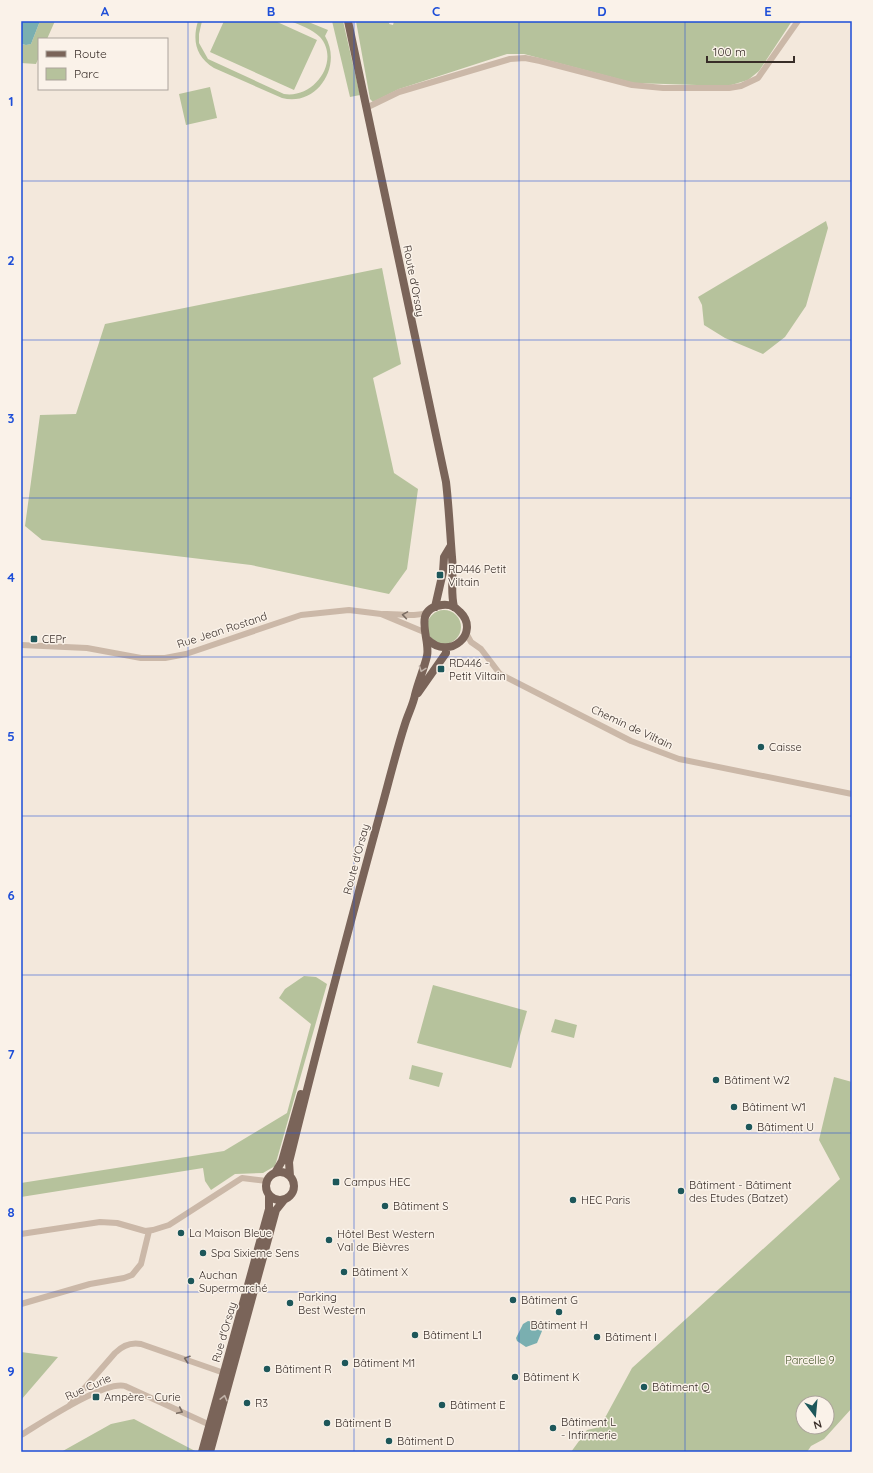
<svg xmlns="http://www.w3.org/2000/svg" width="873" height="1473" font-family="Quicksand,sans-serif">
<rect width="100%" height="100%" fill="#f3e8dc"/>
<path fill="#b6c29c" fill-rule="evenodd" d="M 40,21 L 55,21 L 47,39 L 39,39 L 39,57 L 36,64 L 21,63 L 21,44 L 25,45 L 31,44 Z
M 198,21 L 202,21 L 199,34 L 199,43 L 208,59 L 284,94 C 314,99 341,61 320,37 C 312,29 300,25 290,21 L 306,21 L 328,30 L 325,36 C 343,66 317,107 282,98 L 214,68 C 196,57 192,41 198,21 Z
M 224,21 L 275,21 L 317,40 L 294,90 L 210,52 Z
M 332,21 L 343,21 L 360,95 L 350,97 Z
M 356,21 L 390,21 L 389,24 L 393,25 L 394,21 L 792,21 L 759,71 L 748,80 L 728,86 L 634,83 L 524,54 L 507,54 L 399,89 L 373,102 L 370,99 Z
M 210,87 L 217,118 L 186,125 L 179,94 Z
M 826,221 L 828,228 L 806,306 L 785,337 L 763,354 L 725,338 L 704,325 L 702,305 L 698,297 Z
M 382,268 L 401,364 L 373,378 L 394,473 L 418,489 L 407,569 L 389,594 L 251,565 L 42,540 L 25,526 L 40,415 L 76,414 L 105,324 Z
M427 627a17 17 0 1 1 34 0a17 17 0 1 1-34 0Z
M 304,976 L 316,977 L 327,984 L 275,1166 L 263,1173 L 235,1174 L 211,1190 L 205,1181 L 203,1168 L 21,1197 L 21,1183 L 224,1151 L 287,1113 L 311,1024 L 279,998 L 285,989 Z
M 433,985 L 527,1011 L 511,1068 L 417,1043 Z
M 555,1019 L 577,1025 L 574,1038 L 551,1032 Z
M 412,1065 L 443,1073 L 439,1087 L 409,1079 Z
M 834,1077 L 852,1082 L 852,1408 L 824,1439 L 811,1446 L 807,1452 L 571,1452 L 587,1430 L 600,1427 L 632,1368 L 840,1179 L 819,1140 ZM 803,1403 L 827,1403 L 827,1427 L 803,1427 Z
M 21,1352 L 58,1357 L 21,1400 Z
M 134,1419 L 197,1452 L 61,1452 L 111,1424 Z"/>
<path fill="#7aafb0" d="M 21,21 L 40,21 L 31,44 L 26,45 L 21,44 Z
M 528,1321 L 539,1323 L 542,1331 L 537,1343 L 526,1347 L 517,1341 L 516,1338 L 523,1324 Z"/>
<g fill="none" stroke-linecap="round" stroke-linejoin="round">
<path stroke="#cbb8a8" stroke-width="6" d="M 366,108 L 399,92 L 510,59 L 525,58 L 540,61 L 632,85 L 663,88 L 729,88 L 741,86 L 758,78 L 798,21
M 383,614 C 399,613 413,618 429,612
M 466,633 L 471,642 L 481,649 L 500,674 L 631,741 L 679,759 L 852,794
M 21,645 L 87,648 L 141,658 L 165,658 L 186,654 L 301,615 L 349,610 L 381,614 L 424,632
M 21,1234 L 100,1222 L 117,1223 L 145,1231 L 153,1230 L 169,1225 L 242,1178 L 267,1181
M 21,1304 L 90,1284 L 124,1278 L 132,1275 L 141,1264 L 149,1231
M 69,1406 L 115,1353 C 123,1345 131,1342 141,1344 L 227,1374
M 21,1435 C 41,1423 105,1380 125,1386 L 208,1424 L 212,1424"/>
<path stroke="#7a6459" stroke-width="8" d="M 348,21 L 446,482 C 449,508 450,532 452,557 C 454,574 450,590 454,607
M 435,607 L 443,572 L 444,557 L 450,547
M 418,693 L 446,653 L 446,648
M266 1186a14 14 0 1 1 28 0a14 14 0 1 1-28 0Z
M 275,1173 L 282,1161 L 301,1094
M 290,1176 L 289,1162 C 318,1044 349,927 381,810 C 389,781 396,752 405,724 C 408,714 413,705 415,695 C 418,682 424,669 427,656 C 431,639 411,609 442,605 C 449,604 456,607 460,612 C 481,632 450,662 427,639
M 202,1452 L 269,1209 L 269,1195
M 210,1452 L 276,1210 L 284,1200"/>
</g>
<defs><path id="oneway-chevron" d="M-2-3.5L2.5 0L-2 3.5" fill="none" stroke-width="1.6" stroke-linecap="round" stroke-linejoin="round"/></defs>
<g stroke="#7a6c62">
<use href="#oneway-chevron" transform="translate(405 615) rotate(-171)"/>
<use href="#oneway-chevron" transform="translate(187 1359) rotate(-162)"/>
<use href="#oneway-chevron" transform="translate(180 1411) rotate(25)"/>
</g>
<g stroke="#c0b2a8">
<use href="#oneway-chevron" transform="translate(422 669) rotate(110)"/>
<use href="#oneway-chevron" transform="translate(224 1398) rotate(-76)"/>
</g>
<path fill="none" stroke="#1d4ed8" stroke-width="1" stroke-opacity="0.55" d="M 188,21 L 188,1452M 354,21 L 354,1452M 519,21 L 519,1452M 685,21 L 685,1452M 21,181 L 852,181M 21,340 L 852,340M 21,498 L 852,498M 21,657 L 852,657M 21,816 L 852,816M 21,975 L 852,975M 21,1133 L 852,1133M 21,1292 L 852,1292"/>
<g fill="#1d575a" stroke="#faf2e9" stroke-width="1.5">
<rect x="436" y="571" width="8" height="8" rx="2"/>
<rect x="30" y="635" width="8" height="8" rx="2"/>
<rect x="437" y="665" width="8" height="8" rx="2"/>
<circle cx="761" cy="747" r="4"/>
<circle cx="716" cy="1080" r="4"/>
<circle cx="734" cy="1107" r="4"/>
<circle cx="749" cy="1127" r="4"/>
<rect x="332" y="1178" width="8" height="8" rx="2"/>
<circle cx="681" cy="1191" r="4"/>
<circle cx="573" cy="1200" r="4"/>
<circle cx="385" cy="1206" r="4"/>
<circle cx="181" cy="1233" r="4"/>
<circle cx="329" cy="1240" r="4"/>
<circle cx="203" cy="1253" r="4"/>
<circle cx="344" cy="1272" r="4"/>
<circle cx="191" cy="1281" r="4"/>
<circle cx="513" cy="1300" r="4"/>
<circle cx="290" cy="1303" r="4"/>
<circle cx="559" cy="1312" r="4"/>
<circle cx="415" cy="1335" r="4"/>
<circle cx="597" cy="1337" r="4"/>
<circle cx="345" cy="1363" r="4"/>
<circle cx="267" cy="1369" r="4"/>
<circle cx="515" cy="1377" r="4"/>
<circle cx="644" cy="1387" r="4"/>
<rect x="92" y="1393" width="8" height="8" rx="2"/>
<circle cx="247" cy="1403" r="4"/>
<circle cx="442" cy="1405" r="4"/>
<circle cx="327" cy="1423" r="4"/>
<circle cx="553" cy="1428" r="4"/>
<circle cx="389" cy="1441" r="4"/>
</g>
<g text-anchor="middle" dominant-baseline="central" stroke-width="3" stroke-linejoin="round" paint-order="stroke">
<g font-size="11" fill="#382d28" stroke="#faf2e9">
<text transform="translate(414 281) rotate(79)">Route d'Orsay</text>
<text transform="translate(222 630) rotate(-18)">Rue Jean Rostand</text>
<text transform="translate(632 727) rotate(25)">Chemin de Viltain</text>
<text transform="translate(356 859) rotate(-75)">Route d'Orsay</text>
<text transform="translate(224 1332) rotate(-74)">Rue d'Orsay</text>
<text transform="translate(88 1387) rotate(-24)">Rue Curie</text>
</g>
<g font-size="11" fill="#382d28" stroke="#faf2e9" text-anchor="start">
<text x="448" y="569">RD446 Petit<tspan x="448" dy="13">Viltain</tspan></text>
<text x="42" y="639">CEPr</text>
<text x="449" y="663">RD446 -<tspan x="449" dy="13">Petit Viltain</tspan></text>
<text x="769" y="747">Caisse</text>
<text x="724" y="1080">Bâtiment W2</text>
<text x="742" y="1107">Bâtiment W1</text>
<text x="757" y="1127">Bâtiment U</text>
<text x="344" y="1182">Campus HEC</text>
<text x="689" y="1185">Bâtiment - Bâtiment<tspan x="689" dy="13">des Etudes (Batzet)</tspan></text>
<text x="581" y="1200">HEC Paris</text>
<text x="393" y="1206">Bâtiment S</text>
<text x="189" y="1233">La Maison Bleue</text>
<text x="337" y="1234">Hôtel Best Western<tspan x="337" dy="13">Val de Bièvres</tspan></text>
<text x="211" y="1253">Spa Sixieme Sens</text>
<text x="352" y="1272">Bâtiment X</text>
<text x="199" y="1275">Auchan<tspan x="199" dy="13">Supermarché</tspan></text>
<text x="298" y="1297">Parking<tspan x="298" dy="13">Best Western</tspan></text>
<text x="521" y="1300">Bâtiment G</text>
<text x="559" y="1325" text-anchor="middle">Bâtiment H</text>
<text x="423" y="1335">Bâtiment L1</text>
<text x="605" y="1337">Bâtiment I</text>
<text x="353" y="1363">Bâtiment M1</text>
<text x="275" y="1369">Bâtiment R</text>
<text x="523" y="1377">Bâtiment K</text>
<text x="652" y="1387">Bâtiment Q</text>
<text x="104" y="1397">Ampère - Curie</text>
<text x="255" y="1403">R3</text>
<text x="450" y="1405">Bâtiment E</text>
<text x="561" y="1422">Bâtiment L<tspan x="561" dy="13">- Infirmerie</tspan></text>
<text x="335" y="1423">Bâtiment B</text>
<text x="397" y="1441">Bâtiment D</text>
</g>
<g font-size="11" fill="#47562b" stroke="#faf2e9">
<text x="810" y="1360">Parcelle 9</text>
</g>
</g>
<rect width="873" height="1473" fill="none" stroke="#faf2e9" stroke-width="44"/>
<rect x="38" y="38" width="130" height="52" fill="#faf2e9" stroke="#aca39c"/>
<rect x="46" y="51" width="20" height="6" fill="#7a6459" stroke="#aca39c"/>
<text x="74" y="58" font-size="12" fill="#382d28">Route</text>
<rect x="46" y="68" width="20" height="12" fill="#b6c29c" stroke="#aca39c"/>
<text x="74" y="78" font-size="12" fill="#382d28">Parc</text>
<g transform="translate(815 1415) rotate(164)"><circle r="19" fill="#faf2e9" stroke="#aca39c"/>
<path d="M0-3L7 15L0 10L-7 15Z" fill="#1d575a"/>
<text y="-6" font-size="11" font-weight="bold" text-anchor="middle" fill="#382d28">N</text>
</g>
<path d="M707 56v6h87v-6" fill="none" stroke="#382d28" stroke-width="2"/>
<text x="713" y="56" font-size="12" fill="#382d28" stroke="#faf2e9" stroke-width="3" paint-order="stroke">100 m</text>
<rect x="22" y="22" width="829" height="1429" fill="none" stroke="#1d4ed8" stroke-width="1.5"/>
<g font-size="13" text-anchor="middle" font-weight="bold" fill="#1d4ed8">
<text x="105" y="16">A</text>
<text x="271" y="16">B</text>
<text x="436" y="16">C</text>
<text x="602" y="16">D</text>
<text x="768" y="16">E</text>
<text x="11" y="106">1</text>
<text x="11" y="265">2</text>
<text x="11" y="423">3</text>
<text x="11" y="582">4</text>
<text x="11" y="741">5</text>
<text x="11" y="900">6</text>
<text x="11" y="1059">7</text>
<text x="11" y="1217">8</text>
<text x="11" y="1376">9</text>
</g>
</svg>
